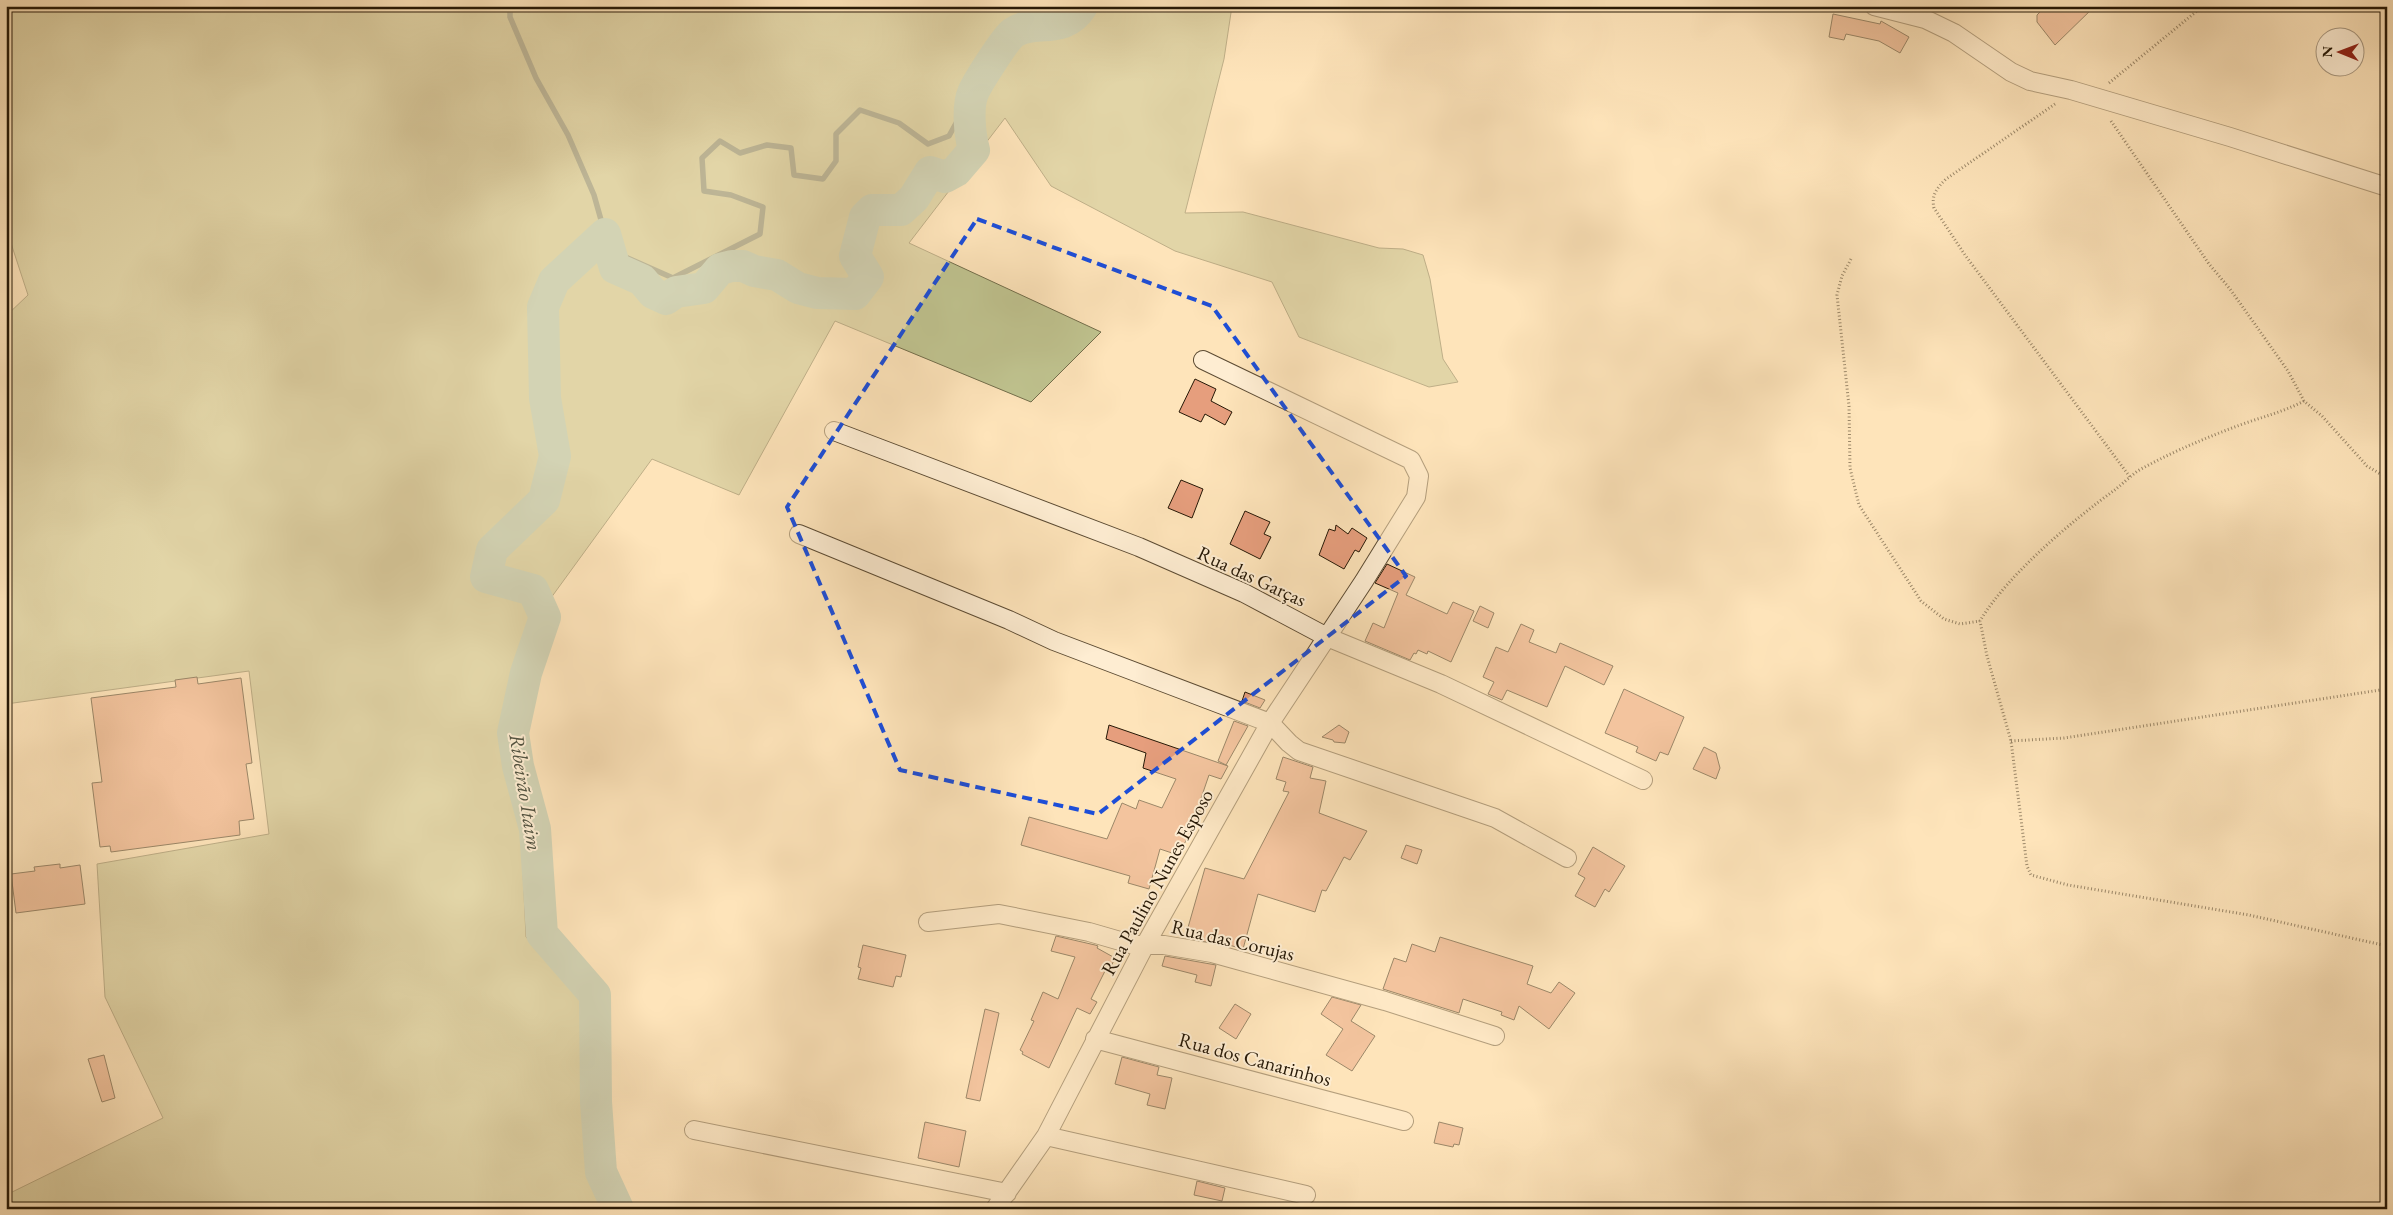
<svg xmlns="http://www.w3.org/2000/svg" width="2393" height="1215" font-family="'EB Garamond',serif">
<rect width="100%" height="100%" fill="#fee4ba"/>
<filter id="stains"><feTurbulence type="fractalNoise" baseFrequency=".004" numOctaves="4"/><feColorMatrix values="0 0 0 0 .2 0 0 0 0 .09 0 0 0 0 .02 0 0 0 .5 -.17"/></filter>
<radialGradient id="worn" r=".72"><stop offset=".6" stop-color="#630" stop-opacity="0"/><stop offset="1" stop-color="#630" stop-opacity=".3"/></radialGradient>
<path fill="#c0c490" stroke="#736e4b" d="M 6,6 L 1232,6 L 1224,59 L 1185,213 L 1243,212 L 1379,248 L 1403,249 L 1423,255 L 1430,279 L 1443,359 L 1458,382 L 1429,387 L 1299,337 L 1272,282 L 1175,251 L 1051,186 L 1005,118 L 909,243 L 1101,332 L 1031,402 L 835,321 L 739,495 L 652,459 L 532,624 L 501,736 L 521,827 L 526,937 L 582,998 L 590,1175 L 602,1209 L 6,1209 L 6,1195 L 163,1118 L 105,997 L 97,864 L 269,834 L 249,671 L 6,704 L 6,316 L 28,295 L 6,228 Z"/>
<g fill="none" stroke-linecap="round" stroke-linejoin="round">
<path stroke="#6f7c6a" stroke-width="5.5" d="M 510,6 L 510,17 L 536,78 L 568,135 L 594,195 L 605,234 L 623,256 L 673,278 L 760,234 L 763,207 L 731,195 L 704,191 L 702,158 L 720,141 L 740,153 L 767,145 L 791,148 L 794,175 L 823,179 L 836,161 L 836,134 L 860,110 L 899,123 L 928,144 L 949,136 L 972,94"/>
<path stroke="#a0bfad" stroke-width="32" d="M 618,1209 L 601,1172 L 596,1102 L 595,995 L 542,934 L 535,829 L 518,766 L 513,733 L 526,673 L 545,617 L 533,590 L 486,577 L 492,550 L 544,500 L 555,456 L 545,398 L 543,307 L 554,281 L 605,234 L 615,268 L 642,280 L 653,293 L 666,299 L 676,292 L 704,288 L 720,269 L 732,266 L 743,266 L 754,271 L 777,275 L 798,288 L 817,293 L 855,294 L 868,277 L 855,256 L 865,217 L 872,210 L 901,210 L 914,198 L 930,172 L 945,177 L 956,171 L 974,150 C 970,136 967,107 973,93 C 977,83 1005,39 1013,33 C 1033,18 1064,36 1082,6"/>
</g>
<path fill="#e69e7d" stroke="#261806" d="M 2046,6 L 2095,6 L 2055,45 L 2037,22 L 2037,15 Z
M 1833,14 L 1880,24 L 1881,21 L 1909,37 L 1900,53 L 1879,41 L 1846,34 L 1844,40 L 1829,37 Z
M 1195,379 L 1216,389 L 1211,401 L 1232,412 L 1225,425 L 1205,414 L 1201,422 L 1179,412 Z
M 1181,480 L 1203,489 L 1192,518 L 1168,508 Z
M 1245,511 L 1270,522 L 1264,534 L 1271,537 L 1260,559 L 1230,544 Z
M 1336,525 L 1348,534 L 1352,528 L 1367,538 L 1359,552 L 1355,550 L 1344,569 L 1319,555 L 1329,529 L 1335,531 Z
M 1387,564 L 1415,577 L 1406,595 L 1447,614 L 1453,602 L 1474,611 L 1451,662 L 1428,651 L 1427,654 L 1418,650 L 1416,654 L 1414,653 L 1410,660 L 1365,641 L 1373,623 L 1384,628 L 1398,593 L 1375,583 Z
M 1480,606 L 1494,613 L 1488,628 L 1473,621 Z
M 1521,624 L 1534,630 L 1529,642 L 1556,653 L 1560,643 L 1613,666 L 1604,685 L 1565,666 L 1547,707 L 1507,690 L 1502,700 L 1488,694 L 1494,682 L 1483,677 L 1496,647 L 1508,652 Z
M 197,677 L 198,684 L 241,678 L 252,763 L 246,764 L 254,819 L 239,821 L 240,835 L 111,852 L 110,846 L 100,847 L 92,783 L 102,782 L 91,698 L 176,687 L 175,680 Z
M 1624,689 L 1684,717 L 1668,755 L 1660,752 L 1656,761 L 1636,752 L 1638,747 L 1605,733 Z
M 1245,692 L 1265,700 L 1260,708 L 1242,701 Z
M 1234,721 L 1248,726 L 1226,765 L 1218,761 Z
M 1109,725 L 1228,766 L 1221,779 L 1209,775 L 1197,810 L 1202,812 L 1178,855 L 1160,849 L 1149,889 L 1128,883 L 1130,876 L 1021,845 L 1029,817 L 1107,839 L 1122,803 L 1136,809 L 1139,800 L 1162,808 L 1176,779 L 1143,768 L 1146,753 L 1106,739 Z
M 1339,725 L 1349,732 L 1345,743 L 1334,742 L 1333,740 L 1322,737 Z
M 1704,747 L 1716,753 L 1720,768 L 1716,779 L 1693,769 Z
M 1283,757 L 1313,767 L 1310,778 L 1326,781 L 1319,813 L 1367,831 L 1350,860 L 1344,857 L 1326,891 L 1322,890 L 1315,912 L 1258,894 L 1243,949 L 1222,943 L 1222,945 L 1185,938 L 1205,868 L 1244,879 L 1289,792 L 1283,791 L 1286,782 L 1276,779 Z
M 1406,845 L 1422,850 L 1417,864 L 1401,858 Z
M 1593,847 L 1625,866 L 1609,892 L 1605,889 L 1595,907 L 1575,896 L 1585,878 L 1578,874 Z
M 60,864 L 60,868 L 80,865 L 85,904 L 16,913 L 11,874 L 35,871 L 34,867 Z
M 1056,936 L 1095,945 L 1098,946 L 1097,948 L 1115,958 L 1108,973 L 1105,971 L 1091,999 L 1097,1002 L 1090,1014 L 1077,1008 L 1049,1068 L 1022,1054 L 1023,1052 L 1020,1050 L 1034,1021 L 1031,1020 L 1043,992 L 1058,999 L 1075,957 L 1051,951 Z
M 1440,937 L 1533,966 L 1527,984 L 1551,993 L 1559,982 L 1575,993 L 1549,1029 L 1519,1006 L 1514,1020 L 1501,1015 L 1502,1012 L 1463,999 L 1459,1013 L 1383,989 L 1394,958 L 1406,962 L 1412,944 L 1435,952 Z
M 863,945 L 906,955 L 901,977 L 896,976 L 893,987 L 858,979 L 861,968 L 858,967 Z
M 1165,956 L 1216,965 L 1211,986 L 1195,982 L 1197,975 L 1162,966 Z
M 1332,997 L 1361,1005 L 1351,1021 L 1375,1036 L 1352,1071 L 1326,1055 L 1343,1029 L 1321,1014 Z
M 1235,1004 L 1251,1014 L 1236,1039 L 1219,1028 Z
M 985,1009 L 999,1013 L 980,1101 L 966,1098 Z
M 104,1055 L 115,1098 L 102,1102 L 88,1059 Z
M 1122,1057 L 1159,1067 L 1157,1075 L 1172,1078 L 1165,1109 L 1147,1105 L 1150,1094 L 1115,1084 Z
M 925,1122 L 966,1131 L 959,1167 L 918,1158 Z
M 1439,1122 L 1463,1128 L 1459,1145 L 1454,1144 L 1453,1147 L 1434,1143 Z
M 1197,1181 L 1225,1188 L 1222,1201 L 1194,1195 Z"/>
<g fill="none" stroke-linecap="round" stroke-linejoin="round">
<g stroke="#5c4b33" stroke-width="20">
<path id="street" d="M 1874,6 L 1925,19 L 1954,33 L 2011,72 L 2030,81 L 2071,90 L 2230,137 L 2387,187
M 834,431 L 1139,547 L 1244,593 L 1327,637 L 1441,684 L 1643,780
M 799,534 L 1009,620 L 1054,641 L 1270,723 L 1289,743 L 1299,751 L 1495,818 L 1567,858
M 928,922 L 999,914 L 1089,932 L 1134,945 L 1164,945 L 1212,953 L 1385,1001 L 1495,1036
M 1095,1039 L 1404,1121
M 694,1130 L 1007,1193
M 1046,1136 L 1306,1195
M 995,1209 L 1046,1136 L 1144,947 L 1270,723 L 1364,581 L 1416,497 L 1419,476 L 1411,460 L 1203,360"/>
</g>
<path stroke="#261806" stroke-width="3" stroke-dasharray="1 2.5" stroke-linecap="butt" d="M 2109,83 L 2203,6
M 2055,104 L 1946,179 C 1937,188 1931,195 1934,208 L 1965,255 L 2130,477
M 2111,121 L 2209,264 L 2230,289 L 2288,371 L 2304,401 L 2322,416 L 2367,466 L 2387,478
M 1851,259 L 1842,276 L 1837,295 L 1849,406 L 1850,468 L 1859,505 L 1921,601 L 1944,619 L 1960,624 L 1980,621
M 2304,401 C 2283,412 2262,417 2240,425 C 2208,437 2174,451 2143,468 C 2133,473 2125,482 2116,489 C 2073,520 2007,575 1980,621 L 1987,656 L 2011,741 L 2027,866 L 2031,875 L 2068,885 L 2249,915 L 2387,946
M 2011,741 L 2064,738 L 2387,689"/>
<use href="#street" stroke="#feedd2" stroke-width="18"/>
</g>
<path d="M0 0H2393V1215H0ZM 977,219 L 1212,306 L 1406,576 L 1098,814 L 900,770 L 787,507 Z" fill="#fee4ba" fill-opacity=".55" fill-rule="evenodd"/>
<path fill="none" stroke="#1d4ed8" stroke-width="4" stroke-dasharray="10 6" stroke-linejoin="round" d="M 977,219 L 1212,306 L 1406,576 L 1098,814 L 900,770 L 787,507 Z"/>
<g text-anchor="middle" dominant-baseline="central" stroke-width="4" stroke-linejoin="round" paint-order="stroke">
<g font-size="20" fill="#261806" stroke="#feedd2">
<text transform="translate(1252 576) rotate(25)">Rua das Garças</text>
<text transform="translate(1157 882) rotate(-61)">Rua Paulino Nunes Esposo</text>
<text transform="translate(1233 940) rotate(13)">Rua das Corujas</text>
<text transform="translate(1255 1059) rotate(15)">Rua dos Canarinhos</text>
</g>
<g font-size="21" font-style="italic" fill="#515240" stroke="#feedd2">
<text transform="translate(526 792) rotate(81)">Ribeirão Itaim</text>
</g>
</g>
<rect width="2393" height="1215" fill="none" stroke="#fee4ba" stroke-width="25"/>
<rect x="8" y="8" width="2378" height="1200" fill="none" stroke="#261806" stroke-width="2.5"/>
<rect x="12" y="12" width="2368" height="1190" fill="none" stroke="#261806"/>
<g transform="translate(2340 52) rotate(271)"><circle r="24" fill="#feedd2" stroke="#a89880"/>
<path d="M0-4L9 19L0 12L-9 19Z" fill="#8f2418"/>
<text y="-8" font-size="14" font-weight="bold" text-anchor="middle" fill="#261806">N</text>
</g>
<rect width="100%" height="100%" filter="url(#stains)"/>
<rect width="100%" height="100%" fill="url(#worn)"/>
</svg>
